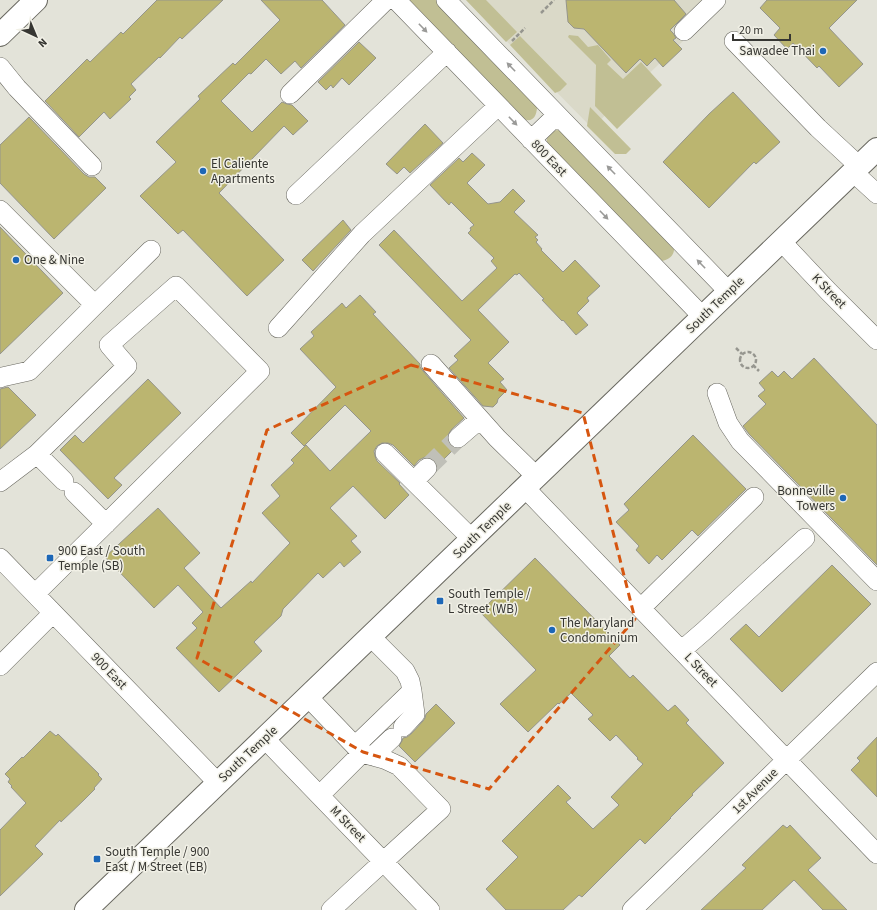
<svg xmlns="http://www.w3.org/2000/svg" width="877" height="910" font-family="'Source Sans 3',sans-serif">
<rect width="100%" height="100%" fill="#e3e3d9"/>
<path fill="#dad9c8" d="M 466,0 L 726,0 L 592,128 Z"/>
<path fill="#c1bf94" d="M 409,0 L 436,0 L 532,100 L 537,108 C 536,119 531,123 521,118 L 410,2 Z
M 466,0 L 486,0 L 517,32 L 506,42 Z
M 569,35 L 578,36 L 588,47 L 598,45 L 611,60 L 607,64 L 623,79 L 641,62 L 662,85 L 617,129 L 595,106 L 596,65 L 568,37 Z
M 520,36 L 567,84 L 560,91 L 555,93 L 510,45 Z
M 590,107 L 631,149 L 626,154 L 615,154 L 587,126 Z
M 557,130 L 561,131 L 674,247 C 675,255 669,260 661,261 L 547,143 C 546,136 550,132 557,130 Z"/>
<path fill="#bbb570" stroke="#95958c" d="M 157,0 L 223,0 L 182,39 L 180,37 L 160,58 L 159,57 L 131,84 L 136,90 L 129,97 L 131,99 L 110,119 L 104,112 L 79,137 L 45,101 L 87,59 L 90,62 L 121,32 L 123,34 Z
M 261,0 L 322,0 L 345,25 L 301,68 L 295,61 L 281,74 L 266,59 L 251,74 L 249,73 L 221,101 L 252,132 L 282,102 L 287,104 L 292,105 L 308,121 L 293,135 L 284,126 L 219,193 L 284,260 L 247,296 L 183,230 L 178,234 L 140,196 L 176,162 L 156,142 L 200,99 L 198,96 L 233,63 L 235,65 L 280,20 Z
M 566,0 L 674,0 L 686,14 L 670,30 L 673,33 L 676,38 L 673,40 L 682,49 L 663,67 L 655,58 L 647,66 L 640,59 L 626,73 L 584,29 L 574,28 L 568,22 Z
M 767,0 L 857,0 L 829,28 L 863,64 L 839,87 L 819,66 L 817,68 L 793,43 L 787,49 L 774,35 L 780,28 L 760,8 Z
M 359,42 L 376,58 L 349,85 L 342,78 L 333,88 L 331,85 L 326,90 L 318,82 Z
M 733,92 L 780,142 L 756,164 L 754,162 L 709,208 L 663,162 L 709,114 Z
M 29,117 L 84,174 L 89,177 L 95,177 L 106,188 L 54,239 L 0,183 L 0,145 Z
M 425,124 L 443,143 L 410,173 L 404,167 L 397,174 L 386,164 Z
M 472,153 L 485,165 L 467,183 L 488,204 L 500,202 L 513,189 L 525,201 L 514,212 L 538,235 L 535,237 L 538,240 L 536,242 L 542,249 L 541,250 L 563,272 L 575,260 L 600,286 L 587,298 L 589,301 L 577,313 L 588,325 L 576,335 L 563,320 L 562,321 L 542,300 L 544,299 L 519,273 L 517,275 L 515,274 L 478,310 L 509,342 L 488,363 L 504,379 L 500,382 L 507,390 L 498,399 L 497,403 L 493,407 L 483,406 L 449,368 L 458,360 L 454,356 L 471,340 L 379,245 L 394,230 L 462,301 L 497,268 L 491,261 L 494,258 L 468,233 L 471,230 L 470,228 L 474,225 L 451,202 L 449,205 L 430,185 L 459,158 L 463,162 Z
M 343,220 L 351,230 L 313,271 L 302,260 Z
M 0,227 L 63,293 L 0,354 Z
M 360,295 L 376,312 L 373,314 L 420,364 L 420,367 L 423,371 L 464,418 L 451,430 L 448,435 L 447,440 L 449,445 L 455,448 L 438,465 L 434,460 L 430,458 L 425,457 L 419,460 L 414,466 L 393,445 L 388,443 L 382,443 L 377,446 L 374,451 L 375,456 L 377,461 L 400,483 L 399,484 L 409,495 L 385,519 L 353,486 L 330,508 L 357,536 L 351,541 L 361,552 L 344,567 L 340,562 L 323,578 L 318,573 L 283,609 L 281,616 L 254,642 L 262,651 L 219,692 L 176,648 L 197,628 L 192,623 L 203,612 L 178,585 L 154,608 L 105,557 L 158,508 L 200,553 L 184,568 L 221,608 L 251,581 L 252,583 L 290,543 L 262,513 L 280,496 L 271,485 L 294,463 L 291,460 L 306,445 L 330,471 L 371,431 L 345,405 L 304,446 L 291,433 L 336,387 L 300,349 L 314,336 L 311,332 L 342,303 L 346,308 Z
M 814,358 L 877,425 L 877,565 L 749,434 L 743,426 L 766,404 L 758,396 L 765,390 L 759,383 L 772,371 L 778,377 L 784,371 L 792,379 Z
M 148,379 L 181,413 L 114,478 L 122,485 L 108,499 L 60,450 L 75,435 L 83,443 Z
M 8,387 L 36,415 L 0,449 L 0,389 Z
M 693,435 L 746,489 L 698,536 L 692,530 L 662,560 L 657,555 L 649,564 L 636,550 L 639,546 L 616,522 L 629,510 L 624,504 Z
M 535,558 L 620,645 L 609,656 L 630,678 L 633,675 L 668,711 L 675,705 L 689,720 L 686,723 L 724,763 L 692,794 L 693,795 L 670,818 L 671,818 L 645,844 L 640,839 L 582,897 L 579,895 L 563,910 L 506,910 L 486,889 L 518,857 L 502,841 L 558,785 L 571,798 L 566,802 L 593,829 L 619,805 L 611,797 L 643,764 L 637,759 L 638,758 L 616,735 L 610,741 L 588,719 L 593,715 L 571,693 L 559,704 L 558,703 L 528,732 L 500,704 L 536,670 L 480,612 Z
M 832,565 L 871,604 L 782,692 L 730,639 L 746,624 L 759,637 Z
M 436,704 L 455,723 L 415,762 L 399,746 L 402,741 L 403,738 L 407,737 L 411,734 L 423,721 L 425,718 L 426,714 Z
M 50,731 L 56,736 L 58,734 L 99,774 L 98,775 L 102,779 L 94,788 L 95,789 L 84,800 L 61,822 L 60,820 L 35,846 L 43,854 L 0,896 L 0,830 L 26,803 L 11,787 L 12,786 L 8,782 L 10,779 L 5,774 L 22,757 L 23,758 Z
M 877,737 L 877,797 L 851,770 L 860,761 L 857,758 Z
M 783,825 L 787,828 L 790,825 L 821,858 L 808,870 L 847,910 L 823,910 L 794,880 L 762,910 L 701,910 L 746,868 L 742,865 Z"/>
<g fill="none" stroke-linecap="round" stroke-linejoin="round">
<path stroke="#c0c0b8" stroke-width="19" stroke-dasharray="19 10" stroke-linecap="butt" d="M 427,468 L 458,438"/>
<g stroke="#696860" stroke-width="20">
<path id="minor" d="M 396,0 L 703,317
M 446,0 L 729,292
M 684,31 L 716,0
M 734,41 L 818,128 L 859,166
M 0,67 L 17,88 L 92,166
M 290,94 L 386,0
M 531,140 L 557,115
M 853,172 L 877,194
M 296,195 L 447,52
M 0,210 L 95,305
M 781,241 L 829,292 L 877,340
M 278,328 L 362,234 L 498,106
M 431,364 L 497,438 L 537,477
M 0,378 L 2,377 L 29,371 L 95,305 L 151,250
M 717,393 L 728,423 L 740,441 L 877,581
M 458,438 L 480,419
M 385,453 L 472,539
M 37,454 L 64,481
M 414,481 L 427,468
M 0,482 L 37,454 L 127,366 L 109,345 L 176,286 L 260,371 L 35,594
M 525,488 L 877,854
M 74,492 L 106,524
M 0,558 L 218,783
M 641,608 L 754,497
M 682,650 L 704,631 L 805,538
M 0,666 L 53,613
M 308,697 L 355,746 L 412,691 L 410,681 L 405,671 L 371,637
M 403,727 L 415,714 L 412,691
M 265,739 L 430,910
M 373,756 L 392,738
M 320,795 L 362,753 L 355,746
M 331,910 L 360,883 L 407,840 L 441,809 L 399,766 L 384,759 L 362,753
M 632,910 L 877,672"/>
</g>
<g stroke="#696860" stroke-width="24">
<path id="major" d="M 0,35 L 36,0
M 86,910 L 877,149"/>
</g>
<path stroke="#96968f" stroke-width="2.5" stroke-dasharray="4 2" stroke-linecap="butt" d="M 541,13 L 554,0
M 512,41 L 525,28
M 736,348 L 742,354
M740 360a8 8 0 1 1 16 0a8 8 0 1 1-16 0Z
M 753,365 L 759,371"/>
<use href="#minor" stroke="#fff" stroke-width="19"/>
<use href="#major" stroke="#fff" stroke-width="22"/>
</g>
<defs><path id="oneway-solid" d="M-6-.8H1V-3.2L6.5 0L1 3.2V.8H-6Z"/></defs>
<g fill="#9a9a98">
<use href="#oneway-solid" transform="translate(423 28) rotate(46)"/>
<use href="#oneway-solid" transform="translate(511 67) rotate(-134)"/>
<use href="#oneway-solid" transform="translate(513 121) rotate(46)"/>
<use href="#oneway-solid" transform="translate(611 170) rotate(-134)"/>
<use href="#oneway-solid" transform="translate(604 215) rotate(46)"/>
<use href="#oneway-solid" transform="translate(701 264) rotate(-134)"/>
</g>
<path fill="none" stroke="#d65610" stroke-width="3" stroke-dasharray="8 5" stroke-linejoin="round" d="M 411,365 L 583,413 L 635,619 L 489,789 L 363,752 L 197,658 L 267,430 Z"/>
<g fill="#1d67b7" stroke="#f1f0e6" stroke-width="1.5">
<circle cx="823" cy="51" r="4"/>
<circle cx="203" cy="171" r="4"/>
<circle cx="16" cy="260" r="4"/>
<circle cx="843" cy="498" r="4"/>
<rect x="46" y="554" width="8" height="8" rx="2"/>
<rect x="436" y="597" width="8" height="8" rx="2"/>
<circle cx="552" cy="630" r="4"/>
<rect x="93" y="855" width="8" height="8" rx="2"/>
</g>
<g text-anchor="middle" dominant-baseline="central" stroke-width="3" stroke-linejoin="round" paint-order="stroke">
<g font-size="13" fill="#363632" stroke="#f1f0e6" text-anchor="start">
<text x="815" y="51" text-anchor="end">Sawadee Thai</text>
<text x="211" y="164">El Caliente<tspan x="211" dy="15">Apartments</tspan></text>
<text x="24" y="260">One &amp; Nine</text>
<text x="835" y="491" text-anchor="end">Bonneville<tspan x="835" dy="15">Towers</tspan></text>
<text x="58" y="551">900 East / South<tspan x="58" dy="15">Temple (SB)</tspan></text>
<text x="448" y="594">South Temple /<tspan x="448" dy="15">L Street (WB)</tspan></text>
<text x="560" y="623">The Maryland<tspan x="560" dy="15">Condominium</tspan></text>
<text x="105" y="852">South Temple / 900<tspan x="105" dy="15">East / M Street (EB)</tspan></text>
</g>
<g font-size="13" fill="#363632" stroke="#f1f0e6">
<text transform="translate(549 158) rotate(46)">800 East</text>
<text transform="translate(829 291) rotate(46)">K Street</text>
<text transform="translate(715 305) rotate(-44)">South Temple</text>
<text transform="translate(482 530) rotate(-44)">South Temple</text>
<text transform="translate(701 670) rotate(46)">L Street</text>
<text transform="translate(109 671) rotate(46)">900 East</text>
<text transform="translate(248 754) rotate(-43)">South Temple</text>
<text transform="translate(755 791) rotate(-45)">1st Avenue</text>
<text transform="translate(348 824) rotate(46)">M Street</text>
</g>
</g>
<g transform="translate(36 36) rotate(136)" stroke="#f1f0e6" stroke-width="3" paint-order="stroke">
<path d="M0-3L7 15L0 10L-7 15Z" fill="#363632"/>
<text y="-6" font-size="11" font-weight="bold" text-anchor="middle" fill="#363632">N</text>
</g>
<path d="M733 34v6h57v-6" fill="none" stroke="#363632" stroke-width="2"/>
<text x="739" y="34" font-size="12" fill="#363632" stroke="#f1f0e6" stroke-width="3" paint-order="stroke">20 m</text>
</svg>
